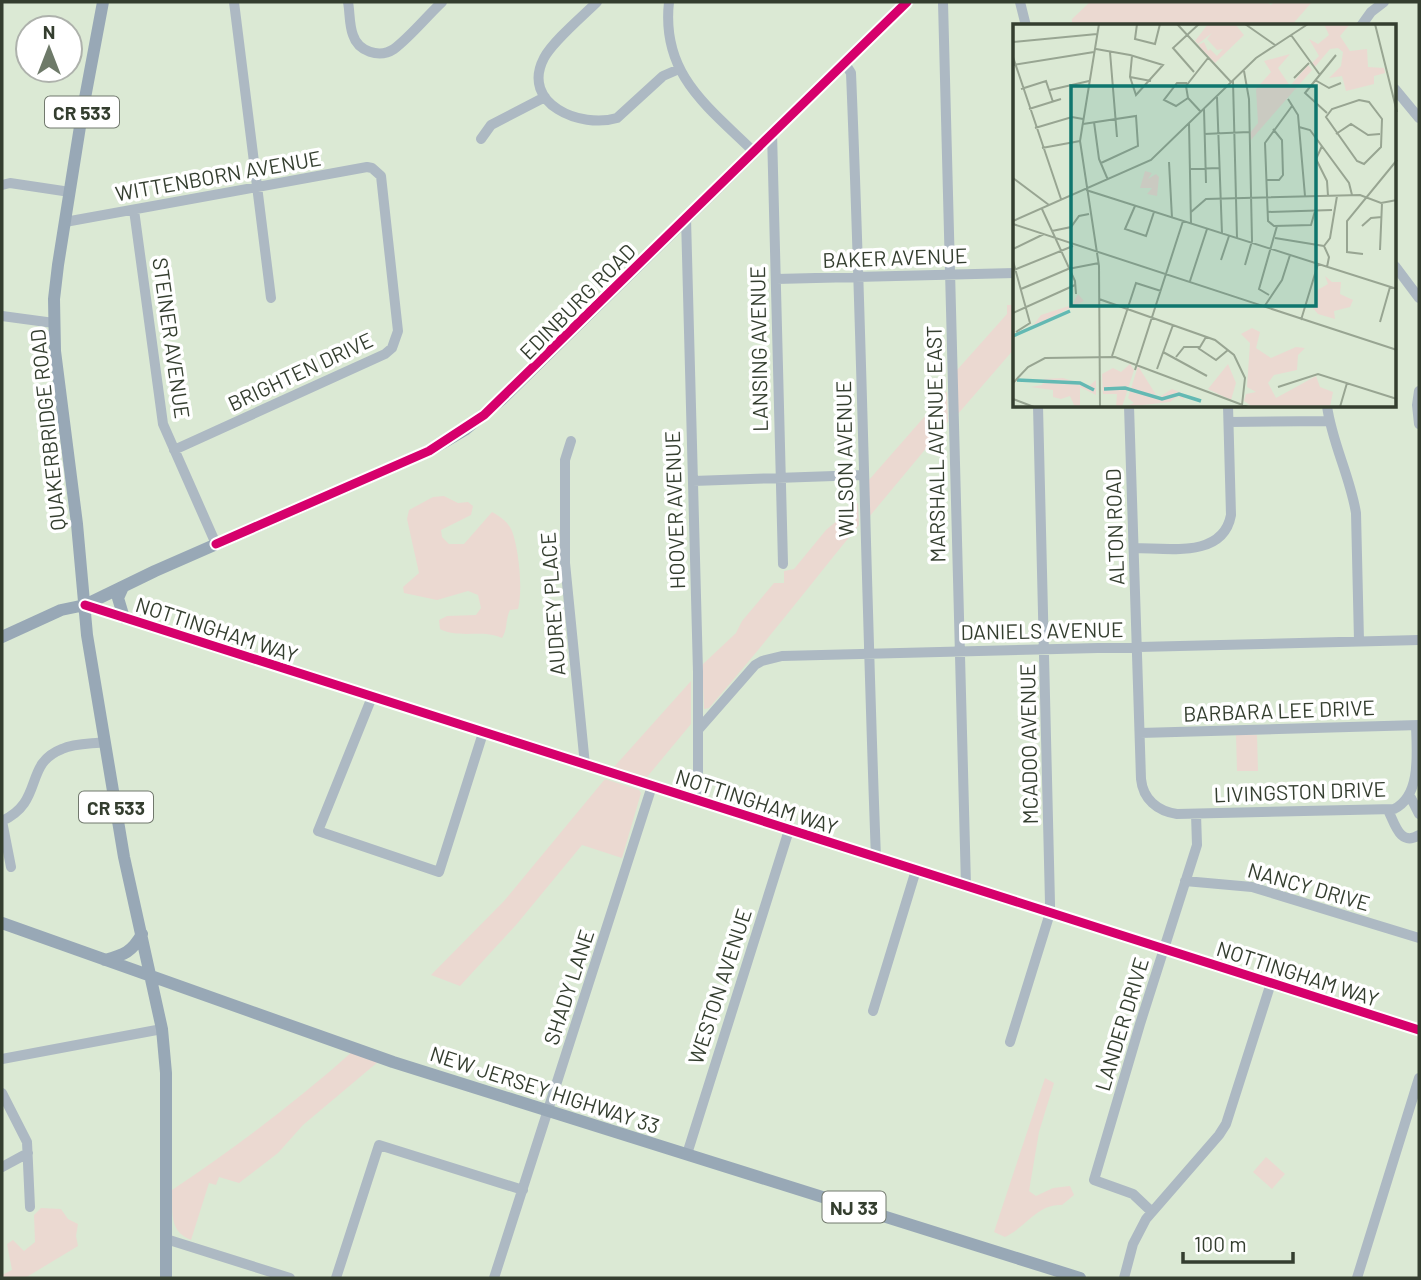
<svg xmlns="http://www.w3.org/2000/svg" width="1421" height="1280" font-family="Barlow,sans-serif">
<rect width="100%" height="100%" fill="#dbe9d4"/>
<path fill="#ebd9d1" d="M 1090,2 L 1267,2 L 1271,5 L 1274,2 L 1312,2 L 1291,26 L 1072,26 L 1072,19 Z
M 1007,305 L 1015,305 L 1015,348 L 957,415 L 957,370 L 1007,314 Z
M 947,391 L 948,422 L 869,517 L 868,481 Z
M 444,496 L 458,503 L 468,502 L 473,506 L 471,515 L 441,530 L 442,537 L 449,544 L 464,544 L 492,512 C 501,517 508,522 512,531 C 519,550 523,590 518,609 L 510,610 C 505,620 508,629 502,638 C 482,629 459,639 440,629 L 439,620 L 447,616 L 476,615 L 481,608 L 478,595 L 468,591 L 437,600 L 404,593 L 403,587 L 419,573 L 407,519 L 409,510 L 433,497 Z
M 858,503 L 859,525 C 809,586 761,649 709,708 L 704,709 L 702,665 L 736,633 L 742,621 L 774,583 L 784,583 L 784,571 L 794,569 L 826,530 Z
M 691,681 L 691,724 L 647,777 L 614,767 Z
M 1236,735 L 1257,735 L 1258,771 L 1237,771 Z
M 605,779 L 639,790 L 641,793 L 622,858 L 582,845 L 516,925 L 460,986 L 431,975 L 504,901 Z
M 353,1051 L 379,1061 L 303,1125 L 278,1153 L 239,1183 L 219,1177 L 216,1185 L 209,1183 L 191,1240 C 168,1231 173,1211 172,1190 C 236,1147 296,1102 353,1051 Z
M 1045,1078 L 1054,1083 L 1039,1132 L 1029,1191 L 1036,1196 L 1053,1188 L 1070,1186 L 1074,1195 L 1062,1205 C 1038,1203 1025,1228 1005,1237 L 994,1232 Z
M 1266,1157 L 1285,1174 L 1272,1189 L 1253,1172 Z
M 41,1208 L 61,1209 L 68,1219 L 78,1224 L 76,1236 L 78,1246 L 25,1278 L 2,1278 L 2,1275 L 12,1270 L 7,1244 L 13,1240 L 24,1251 L 35,1242 L 34,1215 Z"/>
<g fill="none" stroke-linecap="round" stroke-linejoin="round">
<path stroke="#adb9c3" stroke-width="10" d="M 234,2 L 271,298
M 348,2 C 350,12 349,25 353,35 C 358,51 379,59 394,49 C 411,36 426,17 442,2
M 597,2 C 583,16 553,41 544,58 C 520,104 581,129 617,118 L 663,76 L 679,69
M 669,2 C 661,74 707,106 753,151
M 943,2 L 966,886
M 1020,2 L 1026,26
M 1361,26 L 1371,12 L 1384,2
M 844,62 L 851,73 C 862,334 866,596 876,858
M 1395,89 L 1419,118
M 772,132 L 783,564
M 481,139 L 491,125 L 545,97
M 2,185 L 10,183 L 70,192
M 134,210 L 163,424 L 216,544
M 686,218 L 698,672 L 698,801
M 65,222 L 367,167 L 372,168 L 381,176 L 398,331 L 392,348 L 385,354 L 174,450
M 1395,266 L 1419,298
M 776,279 L 1015,273
M 2,316 L 54,323
M 1419,391 L 1417,405 L 1419,424
M 1129,406 L 1141,779 C 1143,799 1157,811 1177,814 L 1394,809 C 1421,796 1417,754 1416,726
M 1327,406 C 1332,443 1350,476 1356,513 L 1359,641
M 1229,422 L 1330,421
M 571,441 L 565,460 L 565,563 L 585,765
M 693,481 L 863,475
M 1134,548 C 1167,548 1223,559 1231,515 L 1228,406
M 85,605 L 1419,1030
M 372,697 L 318,831 L 439,872 L 483,733
M 698,730 L 755,665 L 762,661 L 782,656 L 1419,640
M 1140,733 L 1419,725
M 1411,798 L 1419,814
M 1388,810 C 1395,824 1400,847 1419,835
M 2,821 C 45,801 23,764 62,749 C 75,743 91,744 105,742
M 2,821 L 11,867
M 1185,881 L 1252,887 L 1419,938
M 873,1011 L 916,870
M 1010,1042 L 1050,913 L 1050,903 L 1038,406
M 2,1059 L 162,1029
M 2,1093 L 27,1142 L 30,1207
M 687,1154 L 789,830
M 2,1167 L 28,1153
M 1152,1212 L 1133,1194 L 1094,1180 L 1140,1024 L 1197,845 L 1196,814
M 166,1239 L 290,1278
M 336,1278 L 379,1145 L 523,1190
M 494,1278 L 652,786
M 1124,1278 L 1133,1244 L 1146,1219 L 1219,1135 L 1226,1124 L 1271,983
M 1357,1278 L 1419,1078"/>
<path stroke="#98a8b6" stroke-width="12" d="M 103,2 L 82,114 L 58,265 L 54,299 L 55,351 L 77,524 L 87,635 L 124,857 L 162,1029 L 166,1073 L 166,1278
M 123,587 L 118,598 L 124,618
M 2,637 L 61,610 L 85,605 L 155,571 L 429,451 L 466,429 L 501,400 L 907,2
M 2,923 L 393,1062 L 1080,1278
M 105,960 C 124,955 132,952 142,934"/>
<g stroke="#fff" stroke-width="13">
<path id="cycleway" d="M 216,544 L 429,451 L 484,415 L 907,2
M 85,605 L 1419,1030"/>
</g>
<use href="#cycleway" stroke="#d6006c" stroke-width="9"/>
</g>
<g text-anchor="middle" dominant-baseline="central" stroke-width="7" stroke-linejoin="round" paint-order="stroke">
<g fill="#fff" stroke="#71786d" stroke-width="2">
<rect x="45" y="96.5" width="74" height="31" rx="5"/>
<rect x="79" y="791.5" width="74" height="31" rx="5"/>
<rect x="822.5" y="1191.5" width="63" height="31" rx="5"/>
</g>
<g font-size="19" font-weight="bold" fill="#343e2f">
<text x="82" y="112">CR 533</text>
<text x="116" y="807">CR 533</text>
<text x="854" y="1207">NJ 33</text>
</g>
<g font-size="21" fill="#343e2f" stroke="#fff">
<text transform="translate(218 175) rotate(-10)">WITTENBORN AVENUE</text>
<text transform="translate(895 257) rotate(-2)">BAKER AVENUE</text>
<text transform="translate(577 301) rotate(-45)">EDINBURG ROAD</text>
<text transform="translate(172 338) rotate(82)">STEINER AVENUE</text>
<text transform="translate(758 349) rotate(-91)">LANSING AVENUE</text>
<text transform="translate(300 371) rotate(-25)">BRIGHTEN DRIVE</text>
<text transform="translate(47 430) rotate(-96)">QUAKERBRIDGE ROAD</text>
<text transform="translate(935 444) rotate(-91)">MARSHALL AVENUE EAST</text>
<text transform="translate(844 459) rotate(-91)">WILSON AVENUE</text>
<text transform="translate(674 510) rotate(-92)">HOOVER AVENUE</text>
<text transform="translate(1114 527) rotate(-92)">ALTON ROAD</text>
<text transform="translate(552 604) rotate(-94)">AUDREY PLACE</text>
<text transform="translate(217 629) rotate(18)">NOTTINGHAM WAY</text>
<text transform="translate(1042 630) rotate(-1)">DANIELS AVENUE</text>
<text transform="translate(1279 710) rotate(-2)">BARBARA LEE DRIVE</text>
<text transform="translate(1028 744) rotate(-91)">MCADOO AVENUE</text>
<text transform="translate(1300 791) rotate(-2)">LIVINGSTON DRIVE</text>
<text transform="translate(757 801) rotate(18)">NOTTINGHAM WAY</text>
<text transform="translate(1309 886) rotate(16)">NANCY DRIVE</text>
<text transform="translate(1298 973) rotate(18)">NOTTINGHAM WAY</text>
<text transform="translate(719 986) rotate(-72)">WESTON AVENUE</text>
<text transform="translate(568 987) rotate(-72)">SHADY LANE</text>
<text transform="translate(1121 1024) rotate(-73)">LANDER DRIVE</text>
<text transform="translate(545 1089) rotate(18)">NEW JERSEY HIGHWAY 33</text>
</g>
</g>
<g transform="translate(1013 24)">
<rect width="383" height="383" fill="#dbe9d4"/>
<path d="M 195,0 L 222,0 L 231,11 L 202,39 L 185,21 L 191,18 L 195,27 L 197,25 L 204,32 L 210,25 L 204,26 L 194,15 L 199,9 L 185,20 L 182,17 ZM 311,0 L 337,0 L 327,12 L 337,27 L 354,25 L 355,43 L 371,44 L 372,49 L 361,52 L 361,60 L 333,67 L 329,52 L 316,54 L 328,42 L 330,28 L 325,24 L 317,25 L 301,44 L 298,40 L 306,32 L 296,15 L 305,20 L 316,11 ZM 277,30 L 265,44 L 277,62 L 295,41 L 299,46 L 237,117 L 237,109 L 245,99 L 243,65 L 258,48 L 251,37 ZM 132,147 L 139,149 L 135,155 L 143,150 L 146,153 L 144,172 L 134,170 L 139,164 L 127,164 ZM 312,252 L 319,258 L 328,258 L 327,270 L 340,276 L 337,283 L 321,287 L 322,295 L 305,290 L 299,283 L 305,278 L 301,268 L 315,260 ZM 65,270 L 71,277 L 19,303 L 28,291 L 59,281 ZM 239,304 L 247,308 L 243,324 L 258,334 L 283,323 L 292,324 L 285,331 L 284,346 L 261,351 L 255,359 L 263,374 L 303,352 L 307,363 L 320,368 L 317,383 L 240,383 L 231,377 L 233,370 L 243,368 L 234,363 L 237,319 L 228,310 ZM 117,340 L 121,346 L 109,383 L 103,383 L 104,370 L 90,370 L 89,350 L 100,344 L 108,348 ZM 215,340 L 223,359 L 218,376 L 195,365 ZM 125,342 L 145,374 L 159,365 L 169,369 L 171,376 L 165,372 L 157,378 L 112,383 L 121,379 L 115,374 ZM 50,354 L 76,362 L 83,356 L 83,371 L 67,363 L 67,383 L 62,383 L 57,372 L 48,375 L 40,373 L 40,366 L 17,363 L 29,361 L 31,355 Z" fill="#ebd9d1"/>
<path fill="none" stroke="#63b9b3" stroke-width="3.5" d="M 0,312 L 57,287M 4,356 L 67,359 L 81,366M 91,365 L 112,364 L 149,375 L 166,370 L 188,377"/>
<path fill="none" stroke="#98a592" stroke-width="2" d="M 86,0 L 67,117 L 86,242 L 87,383M 124,0 L 122,15 L 142,20 L 147,0M 164,0 L 218,58M 232,0 L 262,21M 362,0 L 384,88M 278,11 L 307,51M 0,18 L 84,10M 83,25 L 117,31 L 150,41 L 123,71 L 117,53 L 119,32M 97,28 L 104,113M 0,33 L 48,175M 0,41 L 81,28M 231,47 L 236,75 L 239,217 L 232,241M 181,48 L 160,24 L 186,0M 117,53 L 138,57M 281,54 L 296,39M 302,56 L 316,64 L 328,59M 220,57 L 224,214M 174,59 L 164,59 L 151,76 L 163,82 L 175,74M 8,65 L 33,57 L 40,78M 37,66 L 76,57M 204,73 L 209,210M 275,75 L 285,91 L 292,172M 346,76 L 356,78 L 369,95 L 368,123 L 351,140 L 344,137 L 313,93 L 319,85 ZM 279,82 L 252,119 L 255,197 L 261,202 L 298,201 L 302,187M 16,85 L 48,75M 191,85 L 193,159M 188,88 L 175,74 L 173,62 L 195,34M 314,89 L 292,69 L 323,31M 81,98 L 86,135 L 95,156M 176,99 L 178,200M 70,100 L 123,92 L 125,122 L 88,139M 286,103 L 297,106 L 336,159 L 339,171M 22,104 L 59,93 L 70,95M 191,110 L 236,108M 323,110 L 338,100 L 355,111 L 367,110M 309,122 L 303,135 L 314,157 L 315,172M 29,124 L 67,117M 156,138 L 159,194M 177,145 L 207,144M 0,154 L 36,181M 253,156 L 266,156 L 270,151 L 269,116 L 260,105M 73,166 L 384,265M 122,182 L 112,205 L 133,212 L 141,188M 29,185 L 62,257 L 63,270M 178,188 L 193,175 L 347,171 L 368,179 L 384,176M 254,188 L 319,186M 0,197 L 138,136 L 243,34 L 295,0M 0,200 L 384,326M 349,202 L 358,194 L 369,193M 39,207 L 58,203 L 66,192 L 76,190M 262,214 L 311,222M 311,222 L 317,214 L 324,172M 311,222 L 316,233 L 314,243M 0,225 L 31,210M 367,226 L 369,179M 350,230 L 334,228 L 334,197 L 384,136M 208,236 L 216,212M 0,237 L 17,299 L 3,308M 1,246 L 60,222M 177,257 L 194,205M 8,265 L 55,245 L 86,239M 256,271 L 246,265 L 264,202M 86,275 L 202,316 L 221,331 L 232,354 L 229,381M 251,283 L 269,256 L 277,231M 0,289 L 62,261M 288,296 L 305,240M 367,298 L 377,263M 185,324 L 203,336 L 215,326M 150,328 L 194,352M 99,332 L 123,259 L 148,267M 163,333 L 171,323 L 187,323 L 193,313M 144,345 L 160,301M 122,346 L 170,197M 0,359 L 15,343 L 32,334 L 102,333 L 235,383M 265,363 L 305,350 L 384,375M 0,375 L 21,383M 327,383 L 334,359"/>
<path fill="#0f766e" fill-opacity="0.15" stroke="#0f766e" stroke-width="3.5" d="M 58,62 L 303,62 L 303,282 L 58,282 Z"/>
<rect width="383" height="383" fill="none" stroke="#343e2f" stroke-width="3.5"/>
</g>
<rect width="1421" height="1280" fill="none" stroke="#343e2f" stroke-width="7"/>
<g transform="translate(49 49)"><circle r="33" fill="#ffffff" stroke="#aeb2ac" stroke-width="2"/>
<path d="M0-5L12 26L0 18L-12 26Z" fill="#6e7a69"/>
<text y="-10" font-size="19" font-weight="bold" text-anchor="middle" fill="#343e2f">N</text>
</g>
<path d="M1183 1252v10h110v-10" fill="none" stroke="#343e2f" stroke-width="3.5"/>
<text x="1194" y="1252" font-size="21" fill="#343e2f" stroke="#ffffff" stroke-width="5" paint-order="stroke">100 m</text>
</svg>
